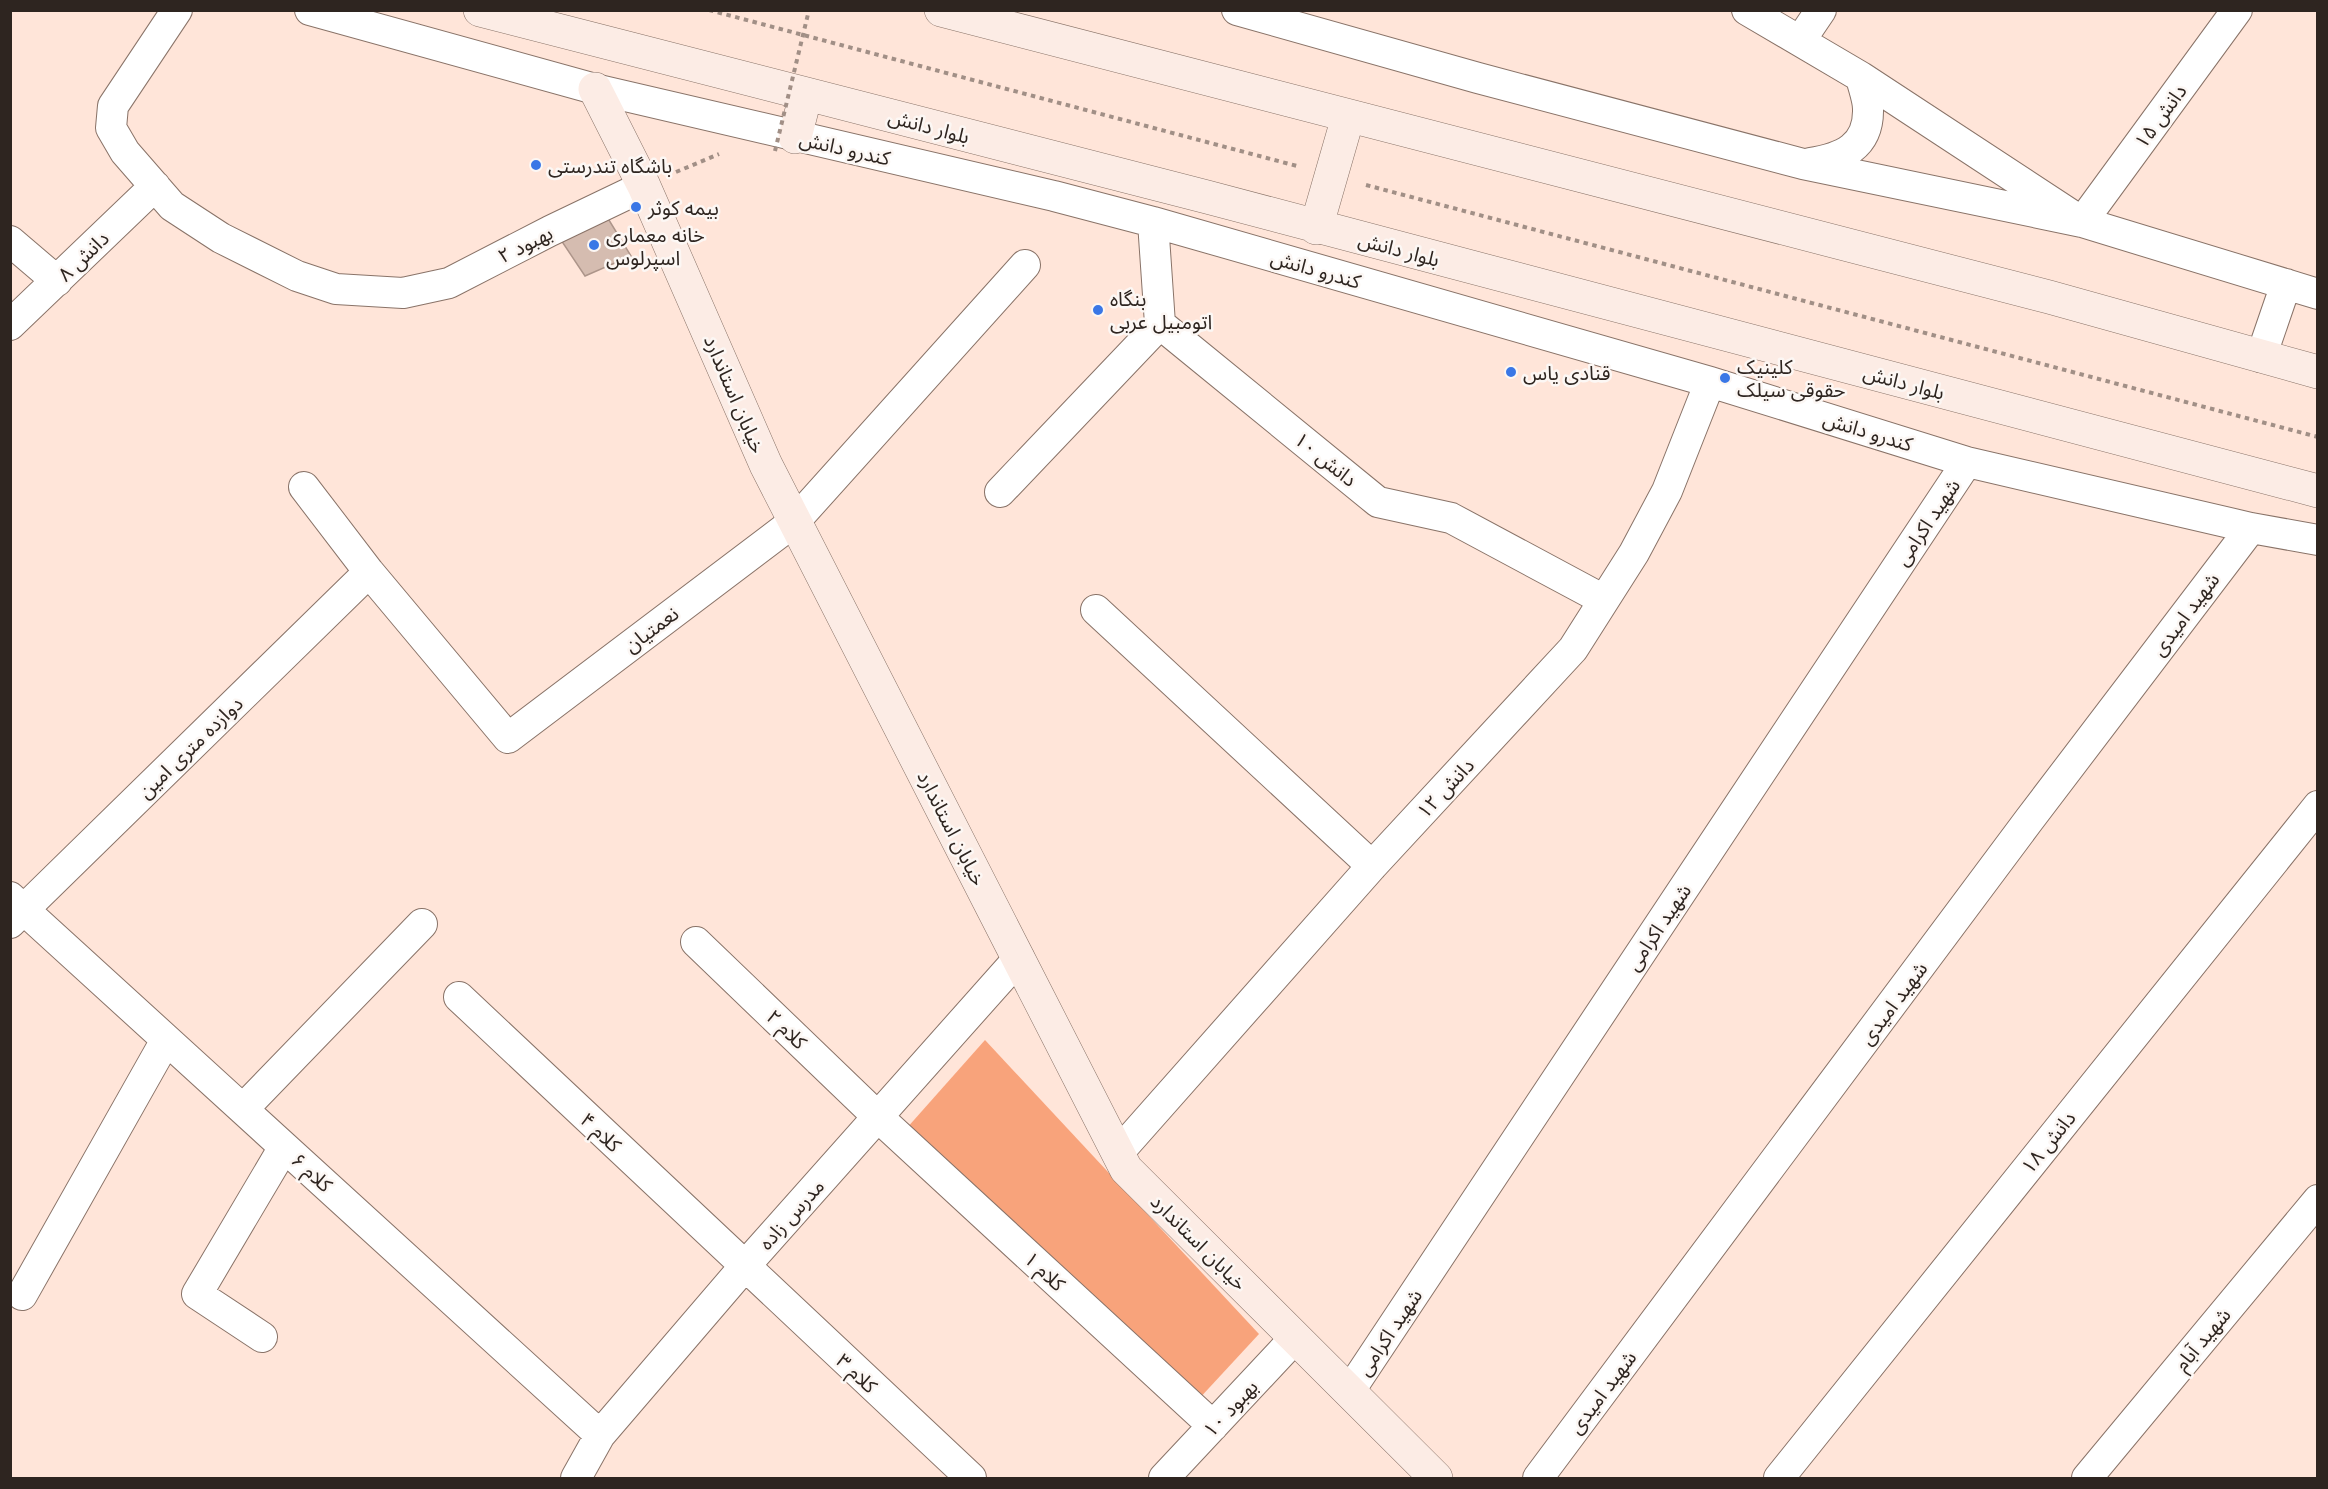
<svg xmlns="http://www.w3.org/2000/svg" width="2328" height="1489" font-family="'Noto Sans','Noto Sans Arabic',sans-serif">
<rect width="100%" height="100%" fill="#ffe5d9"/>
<path fill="#f8a37b" d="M 985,1040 L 1259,1334 L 1197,1401 L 906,1129 Z"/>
<path fill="#d5bcb0" stroke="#ad958a" stroke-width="1.5" d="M 604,212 L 631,256 L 585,276 L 557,234 Z"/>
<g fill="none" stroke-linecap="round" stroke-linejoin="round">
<g stroke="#897368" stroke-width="32">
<path id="street" d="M 177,10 L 113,106 L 111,128 L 125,152 L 172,206 L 221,238 L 297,276 L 336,289 L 403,293 L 449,283 L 550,231 L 644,186
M 310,10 L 595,89 L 1054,196 L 1153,222 L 1710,382 L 1967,462 L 2251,528 L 2318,540
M 1237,10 L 1478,78 L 1803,164 L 2082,222 L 2318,294
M 1747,10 L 1861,77 L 2082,222 L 2237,10
M 1800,41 L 1821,10
M 1810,163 C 1842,158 1869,147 1868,109 C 1868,99 1863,87 1861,77
M 1153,222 L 1160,324 L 1378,502 L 1451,518 L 1604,600
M 10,241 L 57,281
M 10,325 L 155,186
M 2261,357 L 2286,284
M 304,487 L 369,572 L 508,738 L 795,521 L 1025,265
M 1000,492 L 1160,324
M 1096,610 L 1372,866
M 10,897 L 600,1435
M 10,923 L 369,572
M 696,942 L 878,1117 L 1213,1426
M 459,997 L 971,1478
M 243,1109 L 422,924
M 1118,1153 L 1372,866 L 1573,649 L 1634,553 L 1667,491 L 1710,382
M 22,1295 L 166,1040
M 262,1337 L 197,1294 L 284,1147
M 1349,1392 L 1967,462
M 576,1478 L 600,1435 L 744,1267 L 1019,958
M 1164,1478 L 1295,1338
M 1538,1478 L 2029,820 L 2251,528
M 1779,1478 L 2318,806
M 2087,1478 L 2318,1200"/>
</g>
<g stroke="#897368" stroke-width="34">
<path id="secondary" d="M 480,10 L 1207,197 L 2318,491
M 941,10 L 2049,297 L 2318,372
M 595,89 L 644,186 L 766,465 L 1126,1169 L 1436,1478
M 795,137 L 806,94
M 1316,228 L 1348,117"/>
</g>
<path stroke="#a18f86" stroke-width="4" stroke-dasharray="4.5 4.5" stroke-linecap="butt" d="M 709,10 L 1297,166
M 676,172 L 719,154
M 1366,185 L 2318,437"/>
<use href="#street" stroke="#fff" stroke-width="30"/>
<use href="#secondary" stroke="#fcece5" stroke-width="33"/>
<path stroke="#a18f86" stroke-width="4" stroke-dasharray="4.5 4.5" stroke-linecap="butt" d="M 775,151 L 809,10"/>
</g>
<g fill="#3a77e6" stroke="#fcf7f4" stroke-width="2">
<circle cx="536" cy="165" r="6"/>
<circle cx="636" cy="207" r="6"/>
<circle cx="594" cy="245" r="6"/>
<circle cx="1098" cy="310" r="6"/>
<circle cx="1511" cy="372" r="6"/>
<circle cx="1725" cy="378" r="6"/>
</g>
<g text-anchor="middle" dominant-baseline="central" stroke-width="5" stroke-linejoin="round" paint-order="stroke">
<g font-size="20" fill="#2e2520" stroke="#fcf7f4">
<text transform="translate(2160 116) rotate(-54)">دانش ۱۵</text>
<text transform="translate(929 126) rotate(15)">بلوار دانش</text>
<text transform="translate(845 148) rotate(13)">کندرو دانش</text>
<text transform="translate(525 244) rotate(-27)">بهبود ۲</text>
<text transform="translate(1399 249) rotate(15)">بلوار دانش</text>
<text transform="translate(83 256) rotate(-44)">دانش ۸</text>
<text transform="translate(1316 269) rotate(16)">کندرو دانش</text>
<text transform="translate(1904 382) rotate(15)">بلوار دانش</text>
<text transform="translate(735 394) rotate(67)">خیابان استاندارد</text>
<text transform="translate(1868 431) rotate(17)">کندرو دانش</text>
<text transform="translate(1326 459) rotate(39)">دانش ۱۰</text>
<text transform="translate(1927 522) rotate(-56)">شهید اکرامی</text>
<text transform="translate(2185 614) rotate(-53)">شهید امیدی</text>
<text transform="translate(651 629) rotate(-37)">نعمتیان</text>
<text transform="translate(190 747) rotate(-44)">دوازده متری امین</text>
<text transform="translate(1445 788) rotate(-47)">دانش ۱۲</text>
<text transform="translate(952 828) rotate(63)">خیابان استاندارد</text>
<text transform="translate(1658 927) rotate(-56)">شهید اکرامی</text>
<text transform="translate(1893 1003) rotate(-53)">شهید امیدی</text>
<text transform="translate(787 1029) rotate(44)">کلام ۲</text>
<text transform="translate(601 1132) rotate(43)">کلام ۴</text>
<text transform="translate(2048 1142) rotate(-51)">دانش ۱۸</text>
<text transform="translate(312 1172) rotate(42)">کلام ۶</text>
<text transform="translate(791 1214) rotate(-48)">مدرس زاده</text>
<text transform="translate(1199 1242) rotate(45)">خیابان استاندارد</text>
<text transform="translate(1045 1271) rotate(43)">کلام ۱</text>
<text transform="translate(1389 1332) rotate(-56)">شهید اکرامی</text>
<text transform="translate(2202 1339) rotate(-50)">شهید آبام</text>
<text transform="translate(857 1373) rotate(43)">کلام ۳</text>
<text transform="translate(1602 1392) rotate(-53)">شهید امیدی</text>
<text transform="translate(1230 1408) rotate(-47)">بهبود ۱۰</text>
</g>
<g font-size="20" fill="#2e2520" stroke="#fcf7f4" text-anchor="start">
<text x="548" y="165">باشگاه تندرستی</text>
<text x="648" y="207">بیمه کوثر</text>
<text x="606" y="234">خانه معماری<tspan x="606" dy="23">اسپرلوس</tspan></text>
<text x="1110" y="298">بنگاه<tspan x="1110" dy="23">اتومبیل عربی</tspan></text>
<text x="1737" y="366">کلینیک<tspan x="1737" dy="23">حقوقی سیلک</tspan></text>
<text x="1523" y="372">قنادی یاس</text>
</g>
</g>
<rect width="2328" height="1489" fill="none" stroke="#2e2520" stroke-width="24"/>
</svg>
